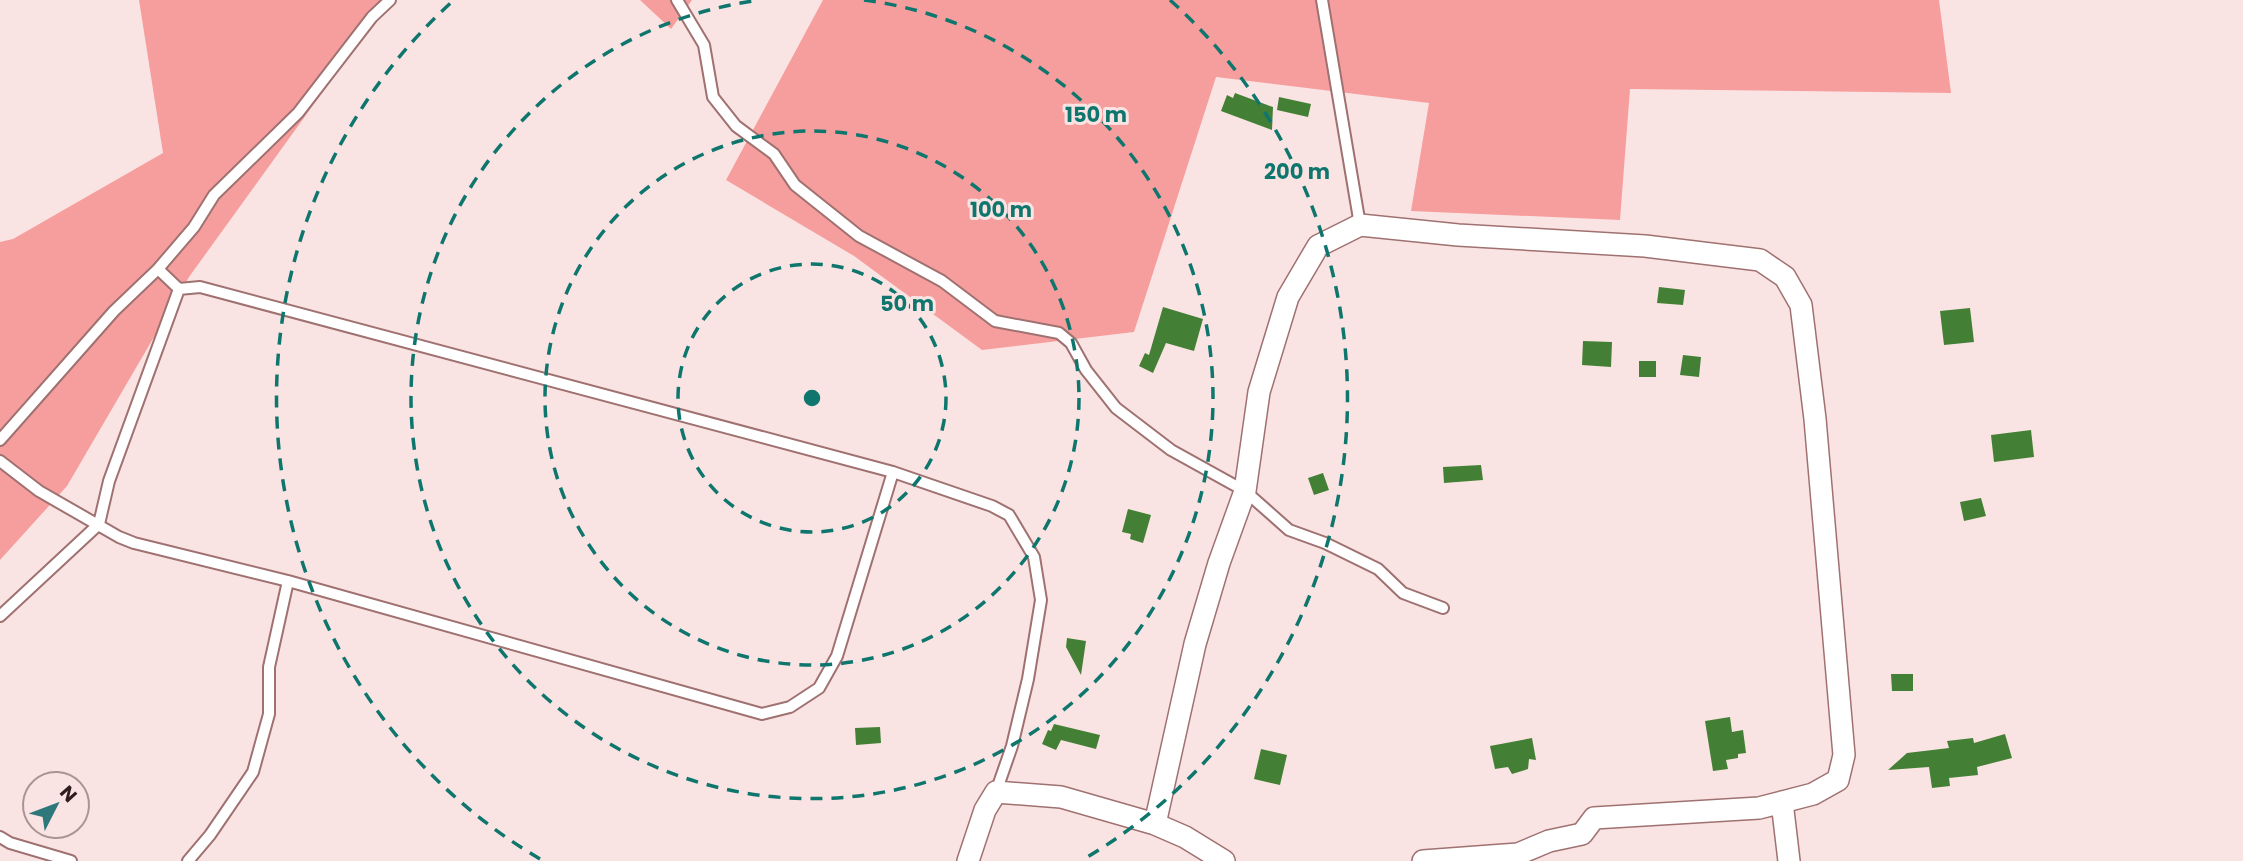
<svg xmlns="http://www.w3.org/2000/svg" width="2243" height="861" font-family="Poppins,sans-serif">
<rect width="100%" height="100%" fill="#fae4e3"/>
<path fill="#f69e9d" d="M 139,0 L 389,0 L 189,277 L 67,486 L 0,560 L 0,242 L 13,239 L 163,153 Z
M 640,0 L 692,0 L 671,29 Z
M 823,0 L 1939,0 L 1951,93 L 1630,89 L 1620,220 L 1411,211 L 1429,103 L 1216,77 L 1134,332 L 982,350 L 854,256 L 726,180 Z"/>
<path fill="#438035" d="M 1235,93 L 1273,107 L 1272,130 L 1221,111 L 1227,95 L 1233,98 Z
M 1279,97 L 1311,104 L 1308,117 L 1277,110 Z
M 1659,287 L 1685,290 L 1683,305 L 1657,303 Z
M 1163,307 L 1203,319 L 1194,351 L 1166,343 L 1153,373 L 1139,366 L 1145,353 L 1149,355 Z
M 1970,308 L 1974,342 L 1944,345 L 1940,311 Z
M 1583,341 L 1612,342 L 1611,367 L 1582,365 Z
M 1683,355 L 1701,357 L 1699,377 L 1680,375 Z
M 1639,361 L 1656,361 L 1656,377 L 1639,377 Z
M 2031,430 L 2034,457 L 1994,462 L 1991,435 Z
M 1481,465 L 1483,480 L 1444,483 L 1443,467 Z
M 1323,473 L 1329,490 L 1314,495 L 1308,478 Z
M 1981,498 L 1986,516 L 1964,521 L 1960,502 Z
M 1128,509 L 1151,515 L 1143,543 L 1130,539 L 1131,534 L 1122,532 Z
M 1067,638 L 1086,641 L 1081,675 L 1066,647 Z
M 1891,674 L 1913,674 L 1913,691 L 1892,691 Z
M 1730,717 L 1732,732 L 1743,730 L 1746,753 L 1738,754 L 1738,758 L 1726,760 L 1728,769 L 1713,771 L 1705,721 Z
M 1054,724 L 1100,735 L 1096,749 L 1061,740 L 1056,750 L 1042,744 L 1048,730 L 1051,731 Z
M 880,727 L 881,743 L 856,745 L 855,728 Z
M 2005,734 L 2012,758 L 1977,767 L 1978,775 L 1949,778 L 1950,786 L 1932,788 L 1929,767 L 1888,770 L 1907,753 L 1949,748 L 1947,741 L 1973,738 L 1974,743 Z
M 1532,738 L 1536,760 L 1529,759 L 1528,769 L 1512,774 L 1508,767 L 1495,769 L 1490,746 Z
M 1261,749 L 1287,755 L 1280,785 L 1254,779 Z"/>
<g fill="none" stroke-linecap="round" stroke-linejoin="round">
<g stroke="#9f7170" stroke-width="14">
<path id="lane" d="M 677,0 L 704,45 L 713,97 L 736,126 L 774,154 L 795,185 L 859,236 L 942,281 L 995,321 L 1059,333 L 1071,343 L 1086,370 L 1116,408 L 1171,450 L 1245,491 L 1289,530 L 1325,543 L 1378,569 L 1403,593 L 1443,608
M 1322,0 L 1360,225
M 158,269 L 179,289
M 179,289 L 200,287 L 893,472 L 992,506 L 1009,515 L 1034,557 L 1041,600 L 1028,679 L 1012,746 L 996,792
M 0,440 L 114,311 L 158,269 L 194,227 L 214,195 L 298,113 L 372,17 L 390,0
M 0,461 L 39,491 L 119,537 L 134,543 L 288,581 L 762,714 L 790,707 L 819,688 L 837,656 L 893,472
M 0,616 L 99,524 L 109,481 L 179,289
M 0,837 L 10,843 L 71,861
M 188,861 L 210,835 L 253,772 L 269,714 L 269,667 L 288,581"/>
</g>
<g stroke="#9f7170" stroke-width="24">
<path id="street" d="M 1782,802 L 1789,861
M 1155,824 L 1195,644 L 1219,563 L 1245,491 L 1259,392 L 1288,297 L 1318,246 L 1360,225 L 1458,235 L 1645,246 L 1760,260 L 1785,277 L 1801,305 L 1815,419 L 1844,755 L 1838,780 L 1813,794 L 1759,808 L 1594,818 L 1582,834 L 1549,841 L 1518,854 L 1423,861
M 968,861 L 985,810 L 996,792 L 1061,797 L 1155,824 L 1185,837 L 1224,861"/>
</g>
<use href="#lane" stroke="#fff" stroke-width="10"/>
<use href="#street" stroke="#fff" stroke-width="21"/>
</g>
<g fill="none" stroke="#0f766e" stroke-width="3.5" stroke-dasharray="12 9">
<circle cx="812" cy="398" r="134"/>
<circle cx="812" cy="398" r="267"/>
<path d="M864 0A401 401 0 1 1 760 0"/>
<path d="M540 859A535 535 0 0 1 454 0M1170 0A535 535 0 0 1 1084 859"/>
</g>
<circle cx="812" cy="398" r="10" fill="#0f766e" stroke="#fae4e3" stroke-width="3.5"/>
<g font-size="21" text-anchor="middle" font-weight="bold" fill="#0f766e" stroke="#fae4e3" stroke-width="6" stroke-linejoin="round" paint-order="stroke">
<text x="1096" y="122">150 m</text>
<text x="1297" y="179">200 m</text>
<text x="1001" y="217">100 m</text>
<text x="907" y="311">50 m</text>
</g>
<g transform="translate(56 805) rotate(48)"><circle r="33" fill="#fae4e3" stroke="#a99493" stroke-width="2"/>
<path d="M0-5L12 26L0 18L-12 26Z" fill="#2e787c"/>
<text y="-10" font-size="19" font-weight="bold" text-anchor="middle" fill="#2f1c1c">N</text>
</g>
</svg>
